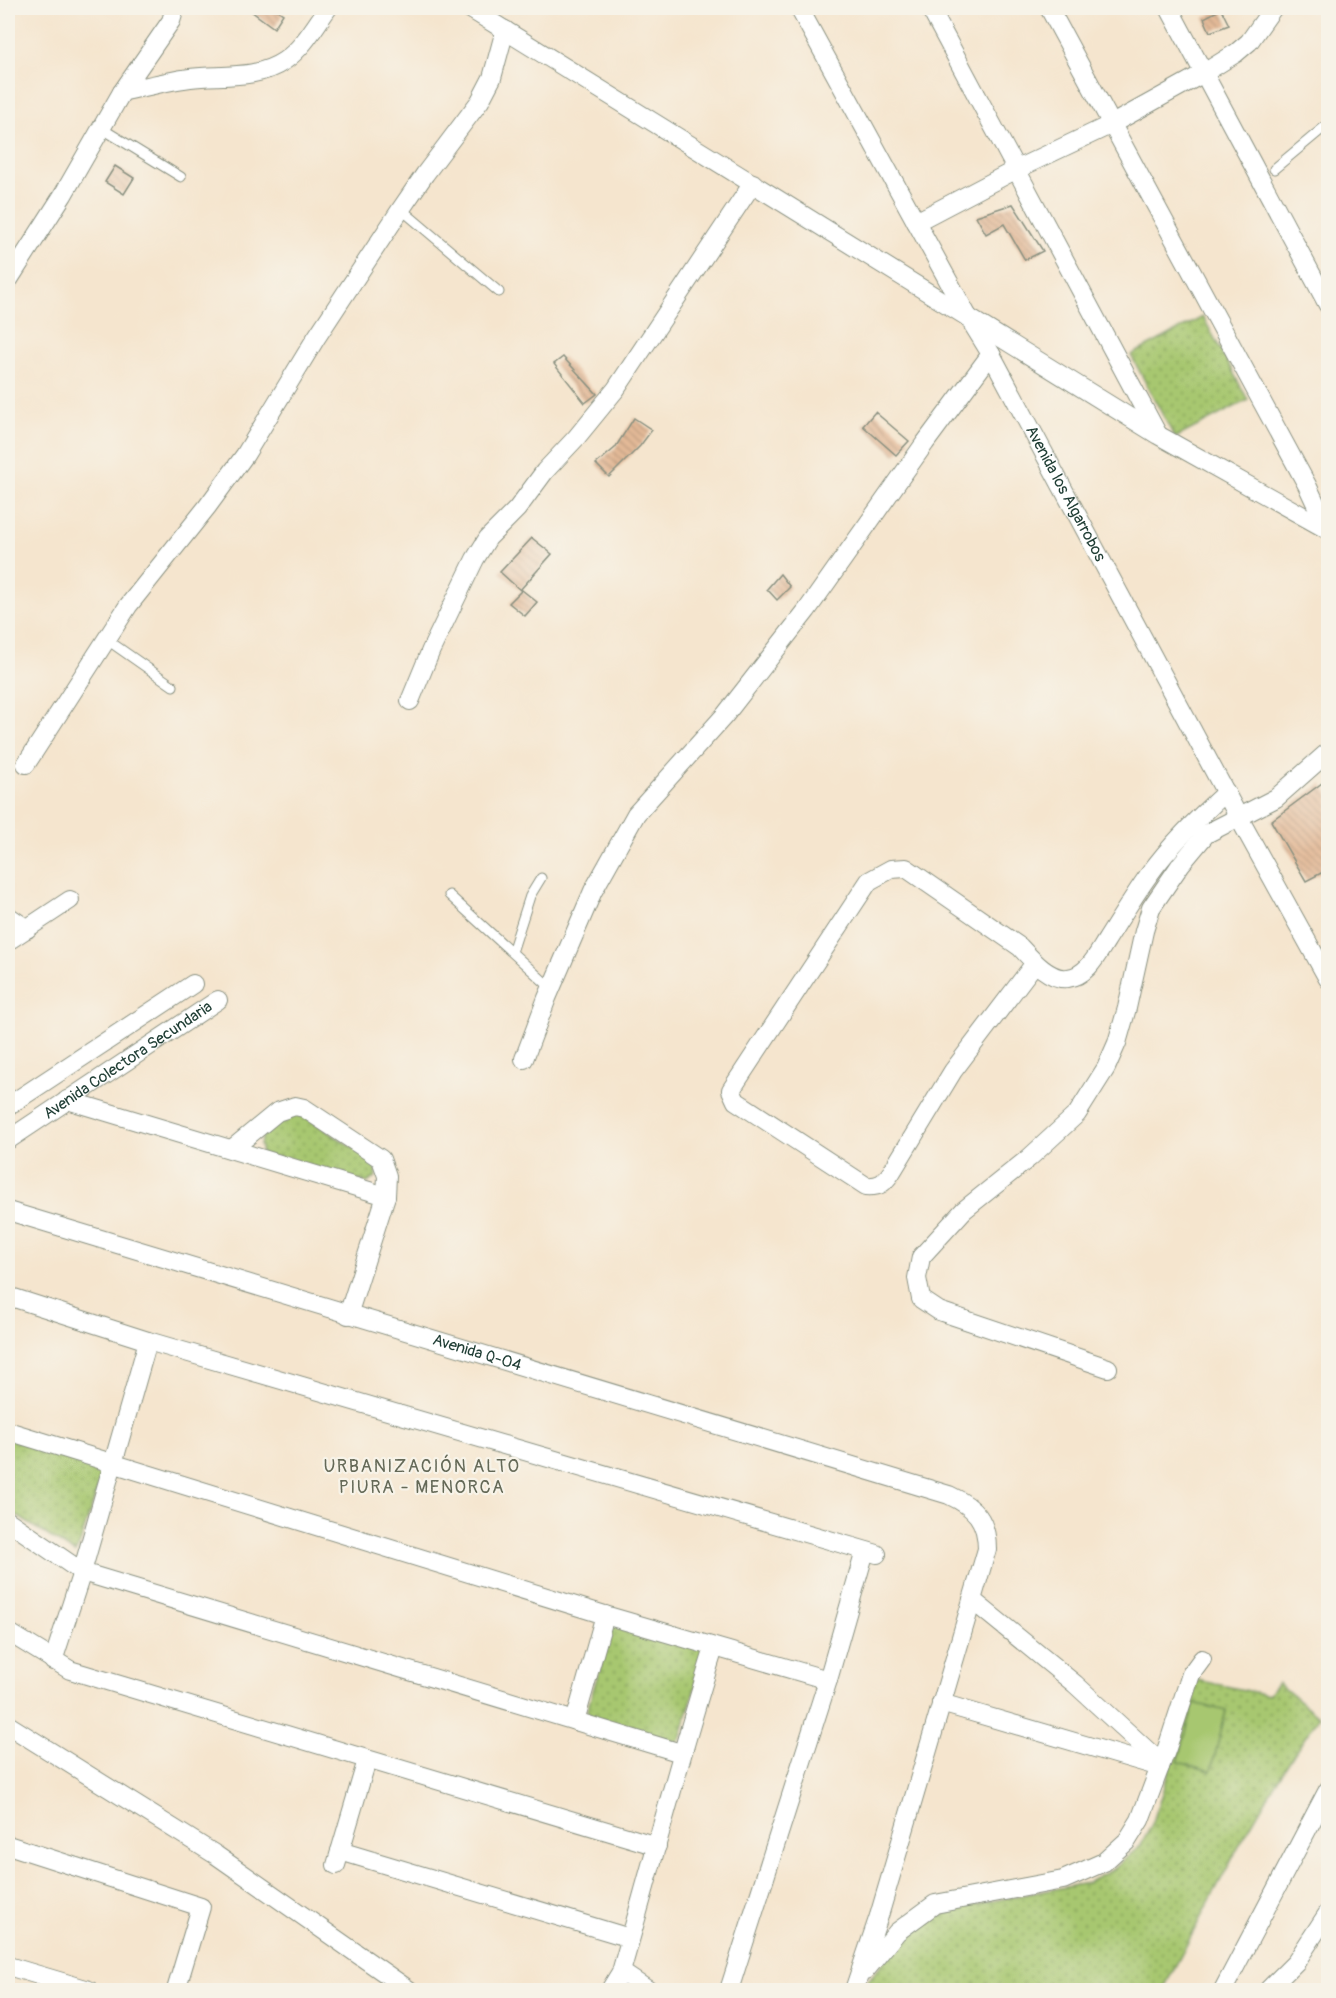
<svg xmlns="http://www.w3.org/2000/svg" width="1336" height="1998" font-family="Pangolin,sans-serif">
<defs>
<pattern id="park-dots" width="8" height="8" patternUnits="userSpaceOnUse" patternTransform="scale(1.5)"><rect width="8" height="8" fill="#a7c770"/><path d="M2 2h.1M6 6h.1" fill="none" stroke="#87a35d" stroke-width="1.8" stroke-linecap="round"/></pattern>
<pattern id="building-back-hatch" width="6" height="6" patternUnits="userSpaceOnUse" patternTransform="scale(1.5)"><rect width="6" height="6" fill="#e4ba98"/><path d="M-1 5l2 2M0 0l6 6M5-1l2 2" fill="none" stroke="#b8987d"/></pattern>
</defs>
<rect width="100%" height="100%" fill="#f7f3e8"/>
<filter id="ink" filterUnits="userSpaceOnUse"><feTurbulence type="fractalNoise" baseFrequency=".0167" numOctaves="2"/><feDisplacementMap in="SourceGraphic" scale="12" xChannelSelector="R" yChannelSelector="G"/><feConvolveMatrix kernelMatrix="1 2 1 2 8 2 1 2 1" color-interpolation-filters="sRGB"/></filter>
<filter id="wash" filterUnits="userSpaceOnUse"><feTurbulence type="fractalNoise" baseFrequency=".008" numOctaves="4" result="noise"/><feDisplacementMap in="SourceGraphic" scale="24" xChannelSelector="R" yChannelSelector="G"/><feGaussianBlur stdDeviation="1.35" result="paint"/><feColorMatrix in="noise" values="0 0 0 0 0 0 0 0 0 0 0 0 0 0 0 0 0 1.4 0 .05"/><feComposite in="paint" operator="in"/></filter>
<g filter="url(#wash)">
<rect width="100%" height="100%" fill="#f5e5ce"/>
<path fill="url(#park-dots)" stroke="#638252" stroke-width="1.5" d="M 1203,317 L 1248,400 L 1175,438 L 1131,355 Z
M 294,1113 L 304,1116 L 375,1162 L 377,1172 L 375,1178 L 367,1183 L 262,1154 L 260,1144 L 263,1135 Z
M 8,1438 L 99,1466 L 103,1472 L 79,1546 L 75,1553 L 8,1510 Z
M 613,1626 L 704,1648 L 705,1654 L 680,1739 L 676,1742 L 590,1717 L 587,1710 Z
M 1197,1680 L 1268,1695 L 1278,1683 L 1319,1717 C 1259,1802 1211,1898 1163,1990 L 865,1990 L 867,1982 L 902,1939 L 951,1910 L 1012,1897 L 1087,1883 L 1114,1869 L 1141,1845 L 1153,1822 Z"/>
<path fill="#a7c770" stroke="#638252" stroke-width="1.5" d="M 1194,1703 L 1226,1711 L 1211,1771 L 1178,1762 Z"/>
<g id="blocks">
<path fill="url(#building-back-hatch)" d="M 247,8 L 274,8 L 283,14 L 274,28 Z
M 1221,9 L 1229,25 L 1210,32 L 1204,18 Z
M 115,166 L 134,178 L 124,194 L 105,182 Z
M 1013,204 L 1043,251 L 1025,260 L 1004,224 L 986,234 L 976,216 Z
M 563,357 L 597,394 L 585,403 L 554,364 Z
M 875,412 L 909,441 L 896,455 L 863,426 Z
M 634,418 L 652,430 L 640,446 L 609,477 L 596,464 L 615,448 Z
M 532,538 L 552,554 L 520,590 L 500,572 Z
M 780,574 L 790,587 L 777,600 L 767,589 Z
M 522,590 L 537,602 L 525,616 L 509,603 Z
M 1322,783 L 1329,794 L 1329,869 L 1306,881 L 1271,821 Z"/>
</g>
</g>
<g filter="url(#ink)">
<use href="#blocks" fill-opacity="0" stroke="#8a9181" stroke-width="1.5"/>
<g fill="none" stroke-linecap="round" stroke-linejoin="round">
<g stroke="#8a9181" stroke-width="11">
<path id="lane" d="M 101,128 L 181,177
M 1274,169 L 1328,124
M 401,209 L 499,292
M 106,639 L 173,686
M 449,895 L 551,988
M 512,952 L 530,896 L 541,878"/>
</g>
<g stroke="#8a9181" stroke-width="20">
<g id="street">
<path d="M 469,8 L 1158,435 L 1328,530"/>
<path id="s1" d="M 799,8 L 967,315 L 991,354 L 1244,827 L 1328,979"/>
<path d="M 930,8 L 1157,433"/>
<path d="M 1049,8 L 1307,485 L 1328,530"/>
<path d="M 1169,8 L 1328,305"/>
<path d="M 122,92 C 144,87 167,81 190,78 C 221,74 256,80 284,61 C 303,48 315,26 328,8"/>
<path d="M 916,222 L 1017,169 L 1112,124 L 1204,73 L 1236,53 L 1249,42 L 1273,8"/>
<path d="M 8,281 L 63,195 L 122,92 L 171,21 L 175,8"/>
<path d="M 410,701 L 431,650 L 475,559 L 488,538 L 517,509 L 545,471 L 576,438 L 616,389 L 753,183"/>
<path d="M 26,764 L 128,606 L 207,507 L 245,455 L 316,338 L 401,209 L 425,174 L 480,101 L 492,78 L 505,30"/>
<path d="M 8,916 L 27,929"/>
<path d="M 8,941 L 70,900"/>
<path d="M 1035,963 L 953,1071 L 891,1173 C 884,1183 880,1187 866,1186 L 736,1101 L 731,1090 L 869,881 L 891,869 L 906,868 L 1020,947 C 1031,959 1050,981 1068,978 C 1087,976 1097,955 1106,941 C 1120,919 1133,897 1148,876 C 1170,845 1198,818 1226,792"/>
<path d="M 524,1059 L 547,998 L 593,891 L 636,814 L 725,715 L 807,610 L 925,443 L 991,354"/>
<path d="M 67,1100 L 386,1196"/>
<path d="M 8,1106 L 193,984"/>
<path id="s2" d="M 8,1140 L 218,1000"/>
<path d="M 232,1149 L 277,1112 L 295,1106 L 304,1108 L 381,1159 L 387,1176 L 386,1196 L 348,1315"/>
<path id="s3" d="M 8,1211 L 949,1495 C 975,1507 987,1520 987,1549 L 879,1916 L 854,1990"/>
<path d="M 8,1296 L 148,1341 L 877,1554"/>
<path d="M 1108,1368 L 939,1311 L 921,1299 L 917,1278 L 921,1257 L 964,1210 L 1029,1158 L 1077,1114 L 1106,1068 L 1117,1043 L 1127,1008 L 1144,931 L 1151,908 L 1181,864 L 1206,834 L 1276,798 L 1328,752"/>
<path d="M 8,1431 L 605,1615 L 828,1680"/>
<path d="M 8,1521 L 82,1572 L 681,1753"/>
<path d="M 972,1600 L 1075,1684 L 1161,1763"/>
<path d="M 8,1632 L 70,1670 L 657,1846"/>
<path d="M 53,1661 L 82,1572 L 148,1341"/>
<path d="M 941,1703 L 1160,1767"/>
<path d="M 575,1721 L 605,1615"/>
<path d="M 8,1725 L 216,1855 L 409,1990"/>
<path d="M 8,1845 L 201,1907 L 176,1990"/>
<path d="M 340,1851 L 630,1938"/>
<path d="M 336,1865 L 367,1760"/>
<path d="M 8,1966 L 89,1990"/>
<path d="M 865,1971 L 897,1932 L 935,1904 L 1063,1880 L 1104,1862 L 1127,1841 L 1140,1820 L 1167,1748 L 1191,1674 L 1202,1659"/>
<path d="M 621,1972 L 648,1990"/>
<path d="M 610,1990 L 621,1972 C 652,1864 680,1756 714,1648"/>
<path d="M 729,1990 L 828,1680 L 865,1551"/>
<path d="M 1223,1990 L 1328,1790"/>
<path d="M 1268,1990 L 1296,1962 L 1328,1913"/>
</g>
</g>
<use href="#lane" stroke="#fff" stroke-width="9"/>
<use href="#street" stroke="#fff" stroke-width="18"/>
</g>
</g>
<g text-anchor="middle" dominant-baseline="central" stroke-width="4.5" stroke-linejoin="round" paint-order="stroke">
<g font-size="16" fill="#1f3d34" stroke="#f7f3e8">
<text stroke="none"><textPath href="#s1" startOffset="554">Avenida los Algarrobos</textPath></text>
<text stroke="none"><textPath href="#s2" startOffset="144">Avenida Colectora Secundaria</textPath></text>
<text stroke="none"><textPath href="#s3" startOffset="490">Avenida Q-04</textPath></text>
</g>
<g font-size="18" letter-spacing="1.5" fill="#646957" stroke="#f7f3e8">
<text x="422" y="1466">URBANIZACIÓN ALTO<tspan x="422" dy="21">PIURA - MENORCA</tspan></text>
</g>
</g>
<rect width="1336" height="1998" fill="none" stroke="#f7f3e8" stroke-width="30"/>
</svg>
